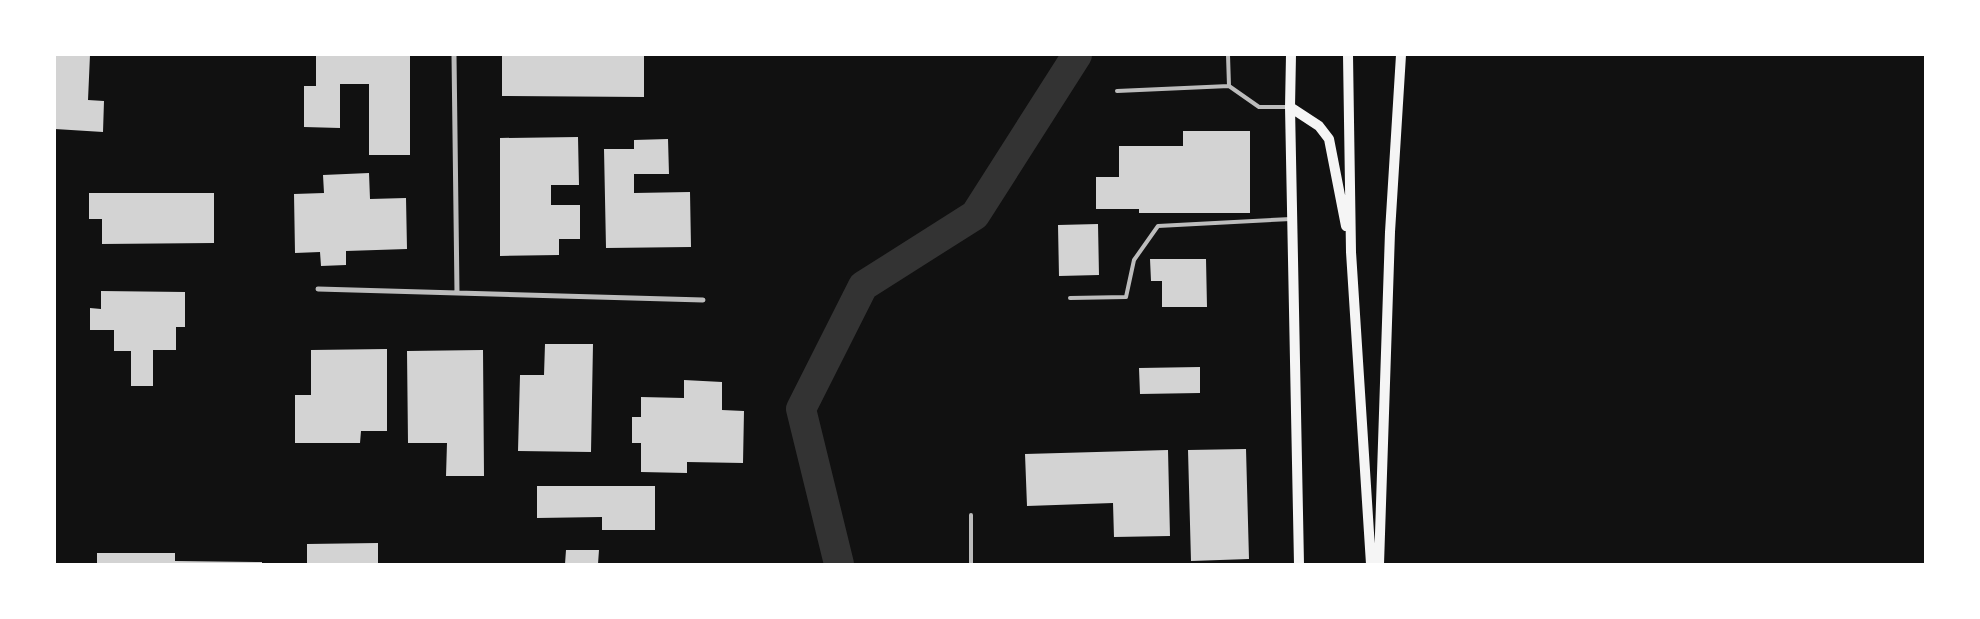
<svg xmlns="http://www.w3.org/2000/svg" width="1980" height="619" font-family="Ubuntu,sans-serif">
<rect width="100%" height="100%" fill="#111"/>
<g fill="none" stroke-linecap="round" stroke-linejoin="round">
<path stroke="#333" stroke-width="30" d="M 839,564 L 801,409 L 863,286 L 975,215 L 1077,55"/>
</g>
<path fill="#d3d3d3" d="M 55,55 L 90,55 L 88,100 L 104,101 L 103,132 L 55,129 Z
M 502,55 L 644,55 L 644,97 L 502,96 Z
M 316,56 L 410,56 L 410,155 L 369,155 L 369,84 L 340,84 L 340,128 L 304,127 L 304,86 L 316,86 Z
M 1183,131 L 1250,131 L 1250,213 L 1139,213 L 1139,209 L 1096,209 L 1096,177 L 1119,177 L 1119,146 L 1183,146 Z
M 578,137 L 579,185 L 551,185 L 551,205 L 580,205 L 580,239 L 559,239 L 559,255 L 500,256 L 500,138 Z
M 668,139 L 669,174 L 634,174 L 634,193 L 690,192 L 691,247 L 606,248 L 604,149 L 634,149 L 634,140 Z
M 369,173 L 370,199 L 406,198 L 407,249 L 346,251 L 346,265 L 321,266 L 320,252 L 295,253 L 294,194 L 324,193 L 323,175 Z
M 89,193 L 214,193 L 214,243 L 102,244 L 102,219 L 89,219 Z
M 1098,224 L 1099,275 L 1059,276 L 1058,225 Z
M 1150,259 L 1206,259 L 1207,307 L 1162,307 L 1162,281 L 1151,281 Z
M 101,291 L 185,292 L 185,327 L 176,327 L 176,350 L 153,350 L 153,386 L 131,386 L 131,351 L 114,351 L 114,330 L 90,330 L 90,308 L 101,309 Z
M 545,344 L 593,344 L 591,452 L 518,451 L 520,375 L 544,375 Z
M 387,349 L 387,431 L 361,431 L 360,443 L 295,443 L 295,395 L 311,395 L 311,350 Z
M 483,350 L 484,476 L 446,476 L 447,443 L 408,443 L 407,351 Z
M 1200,367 L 1200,393 L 1140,394 L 1139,368 Z
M 684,380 L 722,382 L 722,410 L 744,411 L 743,463 L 687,462 L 687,473 L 641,472 L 641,443 L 632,443 L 632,417 L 641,417 L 641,397 L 684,398 Z
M 1246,449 L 1249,559 L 1191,561 L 1188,450 Z
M 1168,450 L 1170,536 L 1114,537 L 1113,503 L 1027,506 L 1025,454 Z
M 537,486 L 655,486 L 655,530 L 602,530 L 602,517 L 537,518 Z
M 378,543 L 378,564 L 307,564 L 307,544 Z
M 566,550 L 599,550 L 598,564 L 565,564 Z
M 97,553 L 175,553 L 175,561 L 262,562 L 262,564 L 97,564 Z"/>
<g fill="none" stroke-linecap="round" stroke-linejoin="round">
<path stroke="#bcbcbc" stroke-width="4" d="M 1228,55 L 1229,86
M 1117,91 L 1229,86 L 1259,107 L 1288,107
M 1070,298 L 1126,297 L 1134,260 L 1158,226 L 1291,219
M 971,515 L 971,564"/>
<path stroke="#bcbcbc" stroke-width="5" d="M 454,55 L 457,293
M 318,289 L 703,300"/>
<path stroke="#f5f5f5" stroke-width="10" d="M 1291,55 L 1290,107 L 1299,564
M 1348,55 L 1351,252 L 1371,564
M 1290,107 L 1319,126 L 1329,139 L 1346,226
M 1379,564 L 1390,232 L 1401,55"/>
</g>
<rect width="1980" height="619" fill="none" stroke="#ffffff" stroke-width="112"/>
</svg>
